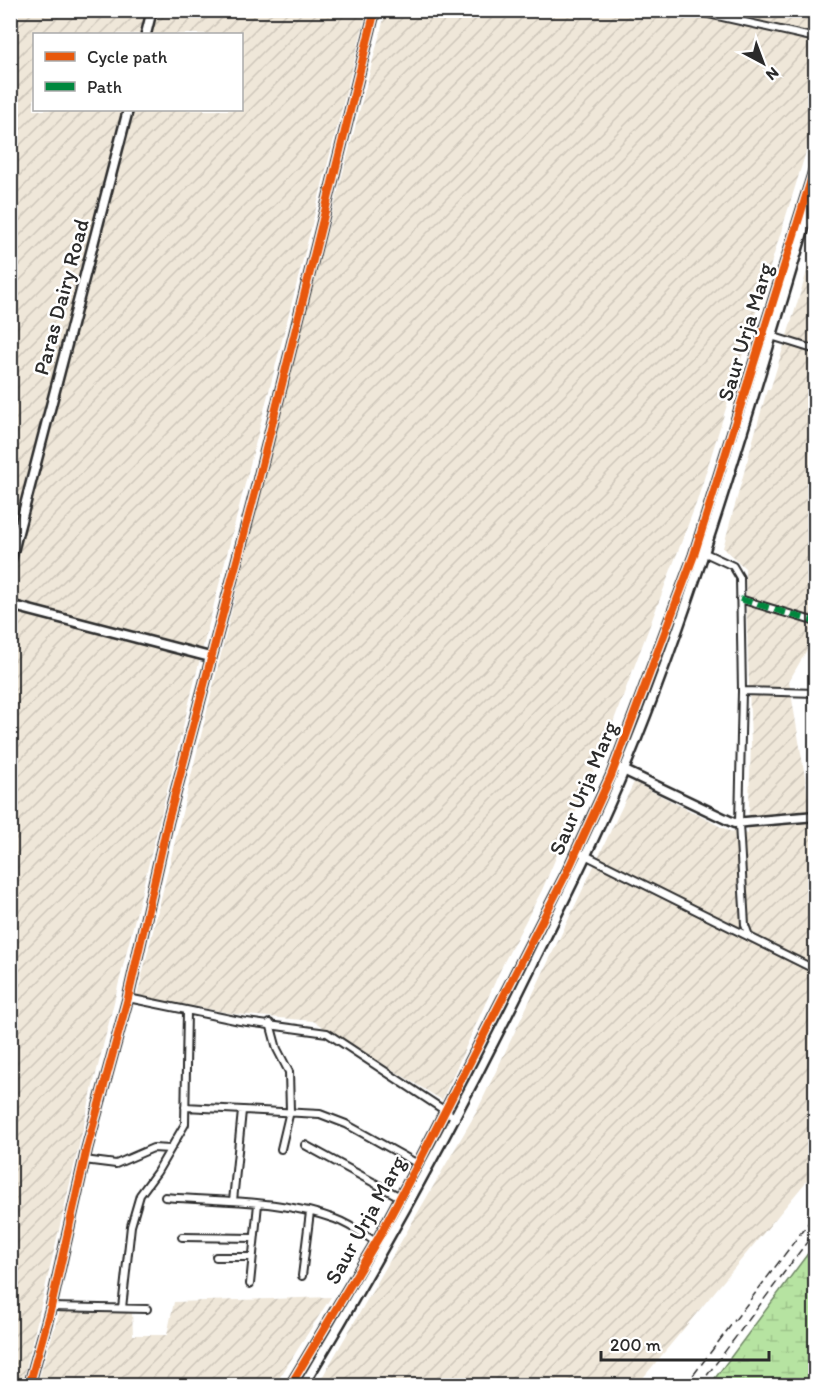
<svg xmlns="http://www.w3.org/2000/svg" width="826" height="1396" font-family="Itim,sans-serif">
<defs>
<pattern id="industrial-furrows" width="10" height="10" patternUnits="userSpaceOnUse" patternTransform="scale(1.5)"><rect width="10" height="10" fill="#efe7d9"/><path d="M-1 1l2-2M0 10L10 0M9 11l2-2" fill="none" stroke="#cdc6ba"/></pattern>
<pattern id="wetland-marsh" width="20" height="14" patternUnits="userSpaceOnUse" patternTransform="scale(1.5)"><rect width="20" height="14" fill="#b6e3a1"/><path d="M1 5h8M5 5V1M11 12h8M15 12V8" fill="none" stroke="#9dc38b"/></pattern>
</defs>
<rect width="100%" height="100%" fill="#fff"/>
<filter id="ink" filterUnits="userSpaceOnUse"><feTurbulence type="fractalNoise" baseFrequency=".0167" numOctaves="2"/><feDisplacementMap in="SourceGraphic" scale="12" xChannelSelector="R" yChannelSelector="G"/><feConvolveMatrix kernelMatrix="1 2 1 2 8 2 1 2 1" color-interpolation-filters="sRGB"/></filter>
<g filter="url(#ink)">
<path fill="url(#industrial-furrows)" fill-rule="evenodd" d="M 10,11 L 367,11 L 204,643 L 95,1078 L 23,1381 L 10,1375 ZM 34,34 L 242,34 L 242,110 L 34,110 Z
M 386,11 L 815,11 L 815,123 L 697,501 L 606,741 L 542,890 L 504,962 L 442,1100 L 313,1021 L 235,1014 L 137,996 L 296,349 Z
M 815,246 L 815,636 L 789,681 L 815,837 L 815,1171 L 637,1385 L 317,1386 L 477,1111 L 634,782 L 729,831 L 748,834 L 751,743 L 745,568 L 723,548 L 767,390 L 770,390 Z
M 331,1297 L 275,1385 L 37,1385 L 60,1310 L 132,1312 L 133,1335 L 167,1335 L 174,1302 Z"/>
<path fill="url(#wetland-marsh)" stroke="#708766" stroke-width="1.5" d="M 815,1244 L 815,1385 L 710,1385 Z"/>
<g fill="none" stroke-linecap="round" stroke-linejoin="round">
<g stroke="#2b2b2b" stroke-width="10">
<path id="minor" d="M 691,10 L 816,38
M 771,336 L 816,350
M 703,552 L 733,566 L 740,578 L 742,691 L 739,824 L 745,925 L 749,936
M 740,599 L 816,622
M 742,691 L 816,693
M 583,854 L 816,970
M 128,998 L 240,1021 L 327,1033 L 456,1118
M 270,1023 L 277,1049 L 289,1072 L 290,1111 L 281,1149
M 185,1107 L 320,1114 L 346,1124 L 418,1164
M 305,1145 L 400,1197
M 84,1160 L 116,1164 L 153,1148 L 170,1149
M 165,1197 C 221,1202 281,1199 335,1219 C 349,1224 363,1234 376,1242
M 233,1201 L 242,1111
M 182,1237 L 254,1238
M 216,1257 L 252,1257
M 302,1276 L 310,1212
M 250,1284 L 258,1204
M 51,1307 L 147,1309
M 122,1308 L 131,1226 L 140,1195 L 157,1172 L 185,1124 L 187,1011"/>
</g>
<g stroke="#2b2b2b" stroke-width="13">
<path id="tertiary" d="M 146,34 L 152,10
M 10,563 L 128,110
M 10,605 L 210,657
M 621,769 L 734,823 L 816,816
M 29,1386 L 51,1307 L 87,1148 L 128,998 L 168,821 L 257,485 L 375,10
M 290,1386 L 379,1237 L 418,1164 L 567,872 L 611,776 L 694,555 L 816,164
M 303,1386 C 387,1246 464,1105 535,959 C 565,898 596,838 622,775 C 701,585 756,386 816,189"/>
</g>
<use href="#minor" stroke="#fff" stroke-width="6"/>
<use href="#tertiary" stroke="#fff" stroke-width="8"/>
<path stroke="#2b2b2b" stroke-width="1.5" stroke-dasharray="9 4.5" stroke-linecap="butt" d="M 685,1386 L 816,1213
M 699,1386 L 816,1230"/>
<path stroke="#00873e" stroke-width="6" stroke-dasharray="12 6" stroke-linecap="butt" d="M 740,599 L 816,622"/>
<g stroke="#fff" stroke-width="11">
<path id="cycleway" d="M 29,1386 L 51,1307 L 87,1148 L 128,998 L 168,821 L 257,485 L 375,10
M 290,1386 L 379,1237 L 418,1164 L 567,872 L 611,776 L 694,555 L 816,164"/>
</g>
<use href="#cycleway" stroke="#e8590c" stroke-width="8"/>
</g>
</g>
<g text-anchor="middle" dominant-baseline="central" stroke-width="5" stroke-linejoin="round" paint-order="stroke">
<g font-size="22" fill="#2b2b2b" stroke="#fff">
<text transform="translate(61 297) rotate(-75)">Paras Dairy Road</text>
<text transform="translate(745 332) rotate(-73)">Saur Urja Marg</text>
<text transform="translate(583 788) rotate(-67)">Saur Urja Marg</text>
<text transform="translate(365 1220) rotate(-61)">Saur Urja Marg</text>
</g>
</g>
<rect width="826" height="1396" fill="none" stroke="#fff" stroke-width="36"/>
<rect x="18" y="18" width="790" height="1360" fill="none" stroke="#2b2b2b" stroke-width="2" filter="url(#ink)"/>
<rect x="33" y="33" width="210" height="78" fill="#ffffff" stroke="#aaaaaa" stroke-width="1.5"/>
<rect x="45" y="52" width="30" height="9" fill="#e8590c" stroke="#aaaaaa" stroke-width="1.5"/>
<text x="87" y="63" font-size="18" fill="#2b2b2b">Cycle path</text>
<rect x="45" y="82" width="30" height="9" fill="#00873e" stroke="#aaaaaa" stroke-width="1.5"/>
<text x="87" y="93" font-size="18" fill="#2b2b2b">Path</text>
<g transform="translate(763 63) rotate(139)" stroke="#ffffff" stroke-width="4.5" paint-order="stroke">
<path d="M0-4.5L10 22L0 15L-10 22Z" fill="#2b2b2b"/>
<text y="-9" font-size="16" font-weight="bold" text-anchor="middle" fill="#2b2b2b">N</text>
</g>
<path d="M601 1351v9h168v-9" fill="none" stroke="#2b2b2b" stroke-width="3"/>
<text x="610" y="1351" font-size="18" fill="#2b2b2b" stroke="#ffffff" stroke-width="4.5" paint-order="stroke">200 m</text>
</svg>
